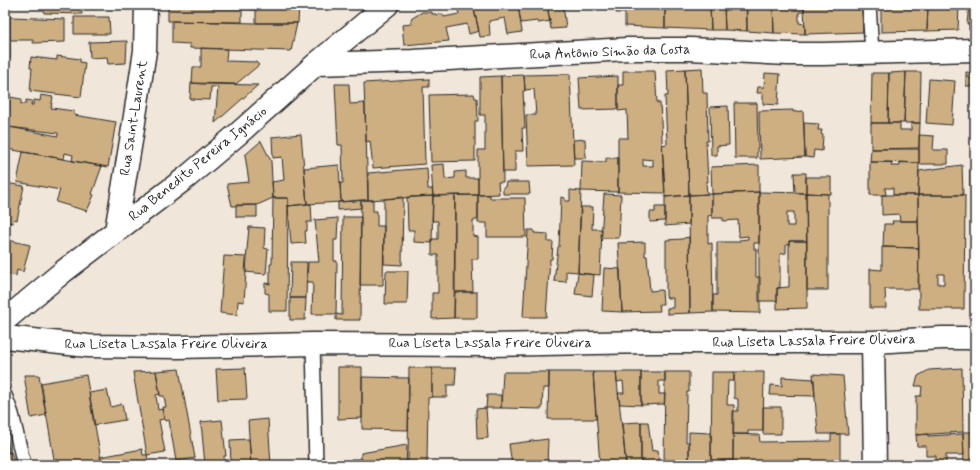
<svg xmlns="http://www.w3.org/2000/svg" width="980" height="470" font-family="Mynerve,sans-serif">
<rect width="100%" height="100%" fill="#f0e7da"/>
<filter id="ink" filterUnits="userSpaceOnUse"><feTurbulence type="fractalNoise" baseFrequency=".025" numOctaves="2"/><feDisplacementMap in="SourceGraphic" scale="8" xChannelSelector="R" yChannelSelector="G"/><feConvolveMatrix kernelMatrix="1 2 1 2 8 2 1 2 1" color-interpolation-filters="sRGB"/></filter>
<g filter="url(#ink)">
<path fill="#ceaf82" stroke="#2b2b2b" fill-rule="evenodd" d="M 44,5 L 82,5 L 82,14 L 44,13 Z
M 168,5 L 218,5 L 218,6 L 299,5 L 298,23 L 256,23 L 256,10 L 242,9 L 242,22 L 168,21 Z
M 457,5 L 473,5 L 479,31 L 469,34 L 467,24 L 446,28 L 449,41 L 404,45 L 402,25 L 412,24 L 411,19 L 422,12 L 432,12 L 432,14 L 436,14 L 436,15 L 443,14 L 444,17 L 459,14 Z
M 473,5 L 518,5 L 522,32 L 508,34 L 505,18 L 489,21 L 490,36 L 480,37 Z
M 518,5 L 547,5 L 550,21 L 538,23 L 537,21 L 521,23 Z
M 547,5 L 563,5 L 566,28 L 551,29 Z
M 616,5 L 665,5 L 665,28 L 625,26 L 625,13 L 616,13 Z
M 665,5 L 710,5 L 711,30 L 665,28 Z
M 710,5 L 724,5 L 725,30 L 711,30 Z
M 724,5 L 746,5 L 747,31 L 725,30 Z
M 747,5 L 773,5 L 774,33 L 747,31 Z
M 773,5 L 804,5 L 804,12 L 799,12 L 799,23 L 805,24 L 805,34 L 774,33 Z
M 804,5 L 862,5 L 863,32 L 805,34 Z
M 881,5 L 928,5 L 927,31 L 881,32 Z
M 928,5 L 959,5 L 958,30 L 927,31 Z
M 969,5 L 975,5 L 975,29 L 969,30 L 969,24 L 967,24 Z
M 10,17 L 65,19 L 65,42 L 33,43 L 33,40 L 10,40 Z
M 74,17 L 109,17 L 110,34 L 74,34 Z
M 172,21 L 256,23 L 297,23 L 291,51 L 190,48 L 190,44 L 172,43 Z
M 127,41 L 126,63 L 108,64 L 107,57 L 90,58 L 89,42 Z
M 5,43 L 10,43 L 10,59 L 5,58 Z
M 201,48 L 227,49 L 226,61 L 256,62 L 259,65 L 236,84 L 192,83 L 193,67 L 201,67 Z
M 57,56 L 80,59 L 80,62 L 85,63 L 81,97 L 30,91 L 32,68 L 30,68 L 31,57 L 57,60 Z
M 702,68 L 703,93 L 707,93 L 708,141 L 706,141 L 708,182 L 706,182 L 707,194 L 689,195 L 685,69 Z
M 685,69 L 689,195 L 665,197 L 662,145 L 667,144 L 665,96 L 668,96 L 667,70 Z
M 623,71 L 655,71 L 657,103 L 660,103 L 665,193 L 618,192 L 618,138 L 628,138 L 627,110 L 618,111 L 618,85 L 623,85 ZM 643,159 L 653,160 L 653,166 L 643,166 Z
M 906,72 L 921,72 L 920,123 L 904,123 Z
M 906,72 L 904,123 L 888,123 L 889,73 Z
M 966,72 L 975,73 L 975,86 L 966,86 Z
M 765,73 L 780,74 L 778,105 L 763,104 L 763,93 L 757,93 L 758,87 L 764,87 Z
M 872,73 L 889,73 L 888,123 L 871,123 Z
M 570,74 L 574,165 L 528,166 L 526,115 L 536,115 L 534,89 L 525,90 L 524,75 Z
M 524,75 L 525,91 L 523,91 L 525,128 L 522,128 L 523,151 L 515,151 L 515,172 L 503,172 L 501,76 Z
M 975,75 L 975,81 L 966,76 Z
M 501,76 L 503,182 L 498,182 L 499,194 L 478,195 L 478,150 L 485,150 L 485,115 L 480,115 L 480,77 Z
M 618,76 L 618,109 L 581,110 L 579,78 Z
M 429,79 L 429,87 L 423,87 L 425,164 L 373,168 L 370,141 L 366,142 L 364,83 Z
M 929,79 L 955,81 L 952,125 L 926,123 Z
M 191,83 L 203,84 L 258,85 L 215,123 L 218,87 L 211,87 L 210,100 L 190,99 Z
M 335,84 L 349,84 L 350,104 L 365,103 L 368,200 L 341,202 L 340,183 L 343,183 L 342,145 L 338,145 Z
M 5,89 L 10,89 L 9,112 L 5,112 Z
M 474,94 L 475,98 L 477,98 L 478,121 L 475,121 L 475,161 L 431,162 L 429,95 Z
M 41,95 L 53,97 L 51,108 L 74,111 L 74,115 L 116,122 L 108,167 L 72,161 L 73,155 L 65,153 L 64,159 L 7,149 L 10,97 L 21,99 L 21,104 L 26,104 L 26,100 L 32,101 L 31,105 L 33,105 L 34,100 L 40,101 ZM 9,127 L 58,133 L 58,136 Z
M 734,103 L 757,103 L 758,148 L 757,148 L 757,158 L 735,158 Z
M 728,106 L 729,145 L 717,146 L 717,155 L 711,155 L 710,107 Z
M 793,110 L 793,112 L 803,111 L 805,157 L 760,159 L 759,111 Z
M 804,123 L 819,124 L 818,130 L 822,130 L 821,134 L 823,135 L 822,151 L 814,150 L 813,158 L 805,157 Z
M 871,123 L 900,123 L 900,130 L 911,130 L 911,123 L 920,123 L 919,148 L 871,149 Z
M 301,134 L 307,204 L 288,206 L 288,198 L 273,198 L 272,182 L 284,180 L 282,157 L 273,158 L 272,137 Z
M 919,135 L 934,136 L 933,150 L 948,150 L 948,164 L 919,164 Z
M 585,139 L 586,158 L 574,158 L 573,140 Z
M 261,141 L 271,161 L 273,198 L 257,205 L 232,206 L 227,184 L 249,182 L 245,155 Z
M 871,149 L 919,149 L 919,163 L 870,162 Z
M 23,152 L 102,166 L 92,194 L 94,195 L 87,211 L 56,202 L 60,190 L 17,182 Z
M 606,158 L 618,158 L 618,192 L 581,191 L 582,161 L 606,162 Z
M 870,162 L 892,162 L 891,166 L 900,166 L 900,162 L 919,163 L 918,195 L 893,195 L 893,188 L 885,188 L 886,195 L 870,195 Z
M 444,164 L 445,179 L 455,178 L 455,172 L 466,171 L 466,178 L 478,178 L 478,195 L 433,196 L 431,165 Z
M 339,165 L 341,202 L 307,204 L 304,168 Z
M 759,165 L 759,192 L 712,194 L 711,167 Z
M 962,165 L 963,195 L 918,195 L 919,171 Z
M 427,168 L 428,189 L 432,189 L 433,196 L 368,200 L 368,173 Z
M 970,170 L 975,170 L 975,186 L 970,186 Z
M 794,173 L 806,173 L 806,193 L 795,193 Z
M 806,177 L 831,177 L 831,194 L 806,193 Z
M 506,182 L 529,182 L 530,194 L 503,194 L 503,187 L 505,187 Z
M 5,183 L 24,186 L 17,220 L 14,219 L 13,223 L 5,222 Z
M 570,190 L 581,191 L 578,272 L 566,271 L 566,282 L 554,281 L 558,247 L 559,247 L 561,197 L 565,198 L 565,201 L 570,201 Z
M 759,192 L 806,193 L 807,241 L 789,241 L 789,244 L 786,245 L 786,253 L 780,254 L 780,288 L 777,288 L 777,301 L 759,301 ZM 787,212 L 794,212 L 794,226 L 787,226 Z
M 759,192 L 759,243 L 754,243 L 754,249 L 756,249 L 756,277 L 760,277 L 760,313 L 713,312 L 713,295 L 717,295 L 717,242 L 739,242 L 739,240 L 748,239 L 748,236 L 739,237 L 738,220 L 723,221 L 723,218 L 712,218 L 712,194 Z
M 806,193 L 828,194 L 828,290 L 807,290 Z
M 604,194 L 621,195 L 619,238 L 601,238 Z
M 712,194 L 712,215 L 708,216 L 708,244 L 712,243 L 713,312 L 690,313 L 689,195 Z
M 455,195 L 478,195 L 478,220 L 473,220 L 473,236 L 478,237 L 478,259 L 472,259 L 473,292 L 455,292 Z
M 455,195 L 454,318 L 432,319 L 432,293 L 438,293 L 438,255 L 432,255 L 432,239 L 438,239 L 438,221 L 432,221 L 433,196 Z
M 478,195 L 490,195 L 490,198 L 525,198 L 526,237 L 487,237 L 487,223 L 478,223 Z
M 689,195 L 689,224 L 665,226 L 665,197 Z
M 882,195 L 918,195 L 918,221 L 900,221 L 899,214 L 882,215 Z
M 918,195 L 965,195 L 964,309 L 919,309 ZM 938,274 L 944,274 L 944,284 L 938,284 Z
M 433,196 L 432,243 L 414,242 L 414,230 L 408,230 L 407,197 Z
M 403,197 L 402,265 L 384,264 L 384,199 Z
M 273,198 L 288,198 L 287,311 L 269,311 L 269,294 L 265,293 L 265,283 L 270,284 L 270,264 L 272,264 Z
M 361,200 L 361,208 L 338,210 L 338,202 Z
M 361,200 L 373,200 L 373,211 L 377,211 L 377,226 L 384,226 L 383,285 L 360,285 Z
M 307,204 L 311,204 L 312,222 L 307,222 L 307,231 L 305,231 L 306,243 L 291,244 L 288,206 Z
M 236,205 L 257,205 L 257,217 L 236,217 Z
M 581,207 L 593,207 L 592,229 L 602,229 L 600,275 L 578,273 Z
M 655,207 L 665,207 L 665,221 L 650,222 L 650,212 L 655,212 Z
M 343,217 L 361,217 L 360,320 L 336,320 L 336,314 L 342,315 Z
M 338,218 L 337,240 L 334,240 L 334,261 L 337,261 L 336,314 L 312,314 L 313,282 L 307,282 L 308,262 L 319,262 L 315,220 Z
M 892,221 L 918,221 L 919,248 L 883,247 L 884,224 L 893,224 Z
M 249,227 L 265,228 L 264,248 L 268,249 L 266,274 L 245,272 Z
M 528,230 L 534,230 L 534,233 L 548,234 L 548,242 L 553,242 L 552,259 L 550,259 L 546,317 L 523,317 Z
M 972,234 L 975,234 L 975,263 L 972,263 Z
M 689,237 L 690,313 L 667,314 L 667,308 L 673,308 L 673,298 L 667,298 L 666,296 L 666,240 L 683,239 L 684,238 Z
M 8,240 L 30,245 L 23,272 L 17,270 L 16,276 L 5,273 L 6,269 L 5,268 L 5,251 L 7,251 Z
M 789,241 L 807,241 L 807,308 L 777,309 L 777,288 L 789,287 Z
M 645,242 L 645,256 L 647,256 L 650,291 L 662,290 L 663,304 L 659,304 L 660,311 L 622,312 L 618,243 Z
M 882,247 L 919,248 L 918,289 L 885,289 L 886,308 L 870,308 L 870,269 L 882,270 Z
M 224,256 L 247,257 L 244,302 L 238,301 L 237,315 L 220,313 Z
M 291,262 L 307,262 L 306,298 L 290,298 Z
M 604,268 L 620,269 L 622,312 L 602,311 Z
M 386,271 L 408,271 L 407,304 L 385,304 Z
M 578,273 L 594,275 L 592,296 L 575,294 Z
M 455,292 L 477,292 L 477,318 L 454,318 Z
M 290,298 L 306,298 L 305,320 L 290,320 Z
M 338,367 L 362,367 L 362,418 L 338,419 Z
M 245,368 L 247,399 L 218,400 L 216,369 Z
M 409,368 L 432,368 L 432,397 L 428,398 L 427,465 L 408,465 Z
M 432,368 L 456,368 L 455,385 L 447,385 L 447,397 L 432,397 Z
M 962,368 L 963,432 L 916,435 L 916,396 L 921,396 L 922,386 L 915,386 L 918,376 L 929,370 Z
M 179,369 L 195,458 L 176,461 L 169,420 L 165,421 L 162,407 L 166,407 L 164,396 L 160,396 L 156,371 Z
M 156,371 L 160,394 L 156,395 L 158,410 L 162,409 L 164,419 L 159,420 L 165,452 L 147,455 L 133,372 Z
M 503,372 L 549,372 L 549,388 L 543,388 L 542,409 L 501,408 Z
M 549,372 L 593,372 L 596,419 L 548,419 Z
M 593,372 L 616,372 L 626,465 L 600,465 Z
M 616,372 L 641,372 L 641,405 L 620,404 L 618,393 L 624,393 L 623,381 L 617,382 Z
M 641,372 L 665,372 L 665,381 L 659,381 L 659,394 L 665,394 L 664,404 L 641,405 Z
M 665,372 L 689,372 L 689,392 L 687,392 L 686,442 L 689,442 L 689,465 L 664,465 Z
M 712,372 L 734,372 L 734,381 L 728,381 L 727,405 L 734,405 L 733,460 L 711,461 Z
M 734,372 L 764,372 L 763,431 L 748,431 L 748,434 L 733,434 L 733,411 L 738,411 L 738,399 L 734,398 Z
M 813,374 L 843,376 L 848,434 L 818,434 Z
M 24,375 L 39,375 L 46,415 L 31,418 Z
M 86,375 L 102,465 L 55,465 L 41,383 Z
M 362,377 L 409,378 L 408,430 L 362,429 Z
M 782,377 L 814,379 L 815,396 L 770,395 L 771,385 L 782,386 Z
M 107,390 L 111,407 L 122,404 L 125,420 L 94,425 L 89,393 Z
M 487,395 L 501,395 L 501,408 L 486,408 Z
M 763,407 L 781,407 L 781,434 L 763,434 Z
M 486,408 L 488,438 L 477,439 L 476,409 Z
M 975,412 L 975,465 L 964,465 L 963,432 L 975,432 Z
M 268,419 L 271,465 L 251,465 L 248,421 Z
M 222,420 L 226,456 L 224,456 L 224,465 L 205,465 L 201,422 Z
M 641,422 L 648,422 L 652,451 L 658,450 L 660,465 L 641,465 Z
M 641,422 L 641,465 L 626,465 L 622,423 Z
M 5,432 L 7,432 L 9,453 L 5,453 Z
M 689,432 L 711,433 L 711,465 L 689,465 Z
M 733,434 L 759,435 L 760,442 L 831,441 L 831,434 L 840,434 L 840,465 L 733,465 Z
M 928,434 L 928,436 L 963,434 L 964,455 L 946,455 L 946,464 L 964,464 L 964,465 L 936,465 L 936,456 L 926,456 L 926,446 L 917,446 L 916,435 Z
M 249,439 L 251,465 L 231,465 L 230,440 Z
M 548,439 L 547,465 L 512,465 L 509,444 Z
M 407,445 L 406,465 L 361,465 L 361,453 Z
M 142,449 L 143,455 L 147,455 L 149,465 L 102,465 L 100,457 Z
M 11,452 L 15,465 L 5,465 L 5,453 Z
M 351,459 L 362,459 L 362,465 L 351,465 Z"/>
<g fill="none" stroke-linecap="round" stroke-linejoin="round">
<g stroke="#2b2b2b" stroke-width="16">
<path id="service" d="M 869,5 L 872,53
M 313,344 L 316,465
M 5,395 L 12,414 L 24,465"/>
</g>
<g stroke="#2b2b2b" stroke-width="25">
<path id="minor" d="M 316,64 L 413,61 L 628,49 L 690,49 L 788,54 L 823,54 L 975,50
M 116,231 L 132,135 L 145,51 L 146,5
M 5,320 L 64,271 L 187,177 L 239,133 L 316,64 L 387,5
M 5,337 L 88,346 L 178,347 L 313,344 L 489,345 L 649,342 L 873,342 L 942,338 L 975,338
M 873,342 L 875,465"/>
</g>
<use href="#service" stroke="#fff" stroke-width="13"/>
<use href="#minor" stroke="#fff" stroke-width="22"/>
</g>
</g>
<g text-anchor="middle" dominant-baseline="central" stroke-width="4" stroke-linejoin="round" paint-order="stroke">
<g font-size="14" fill="#2b2b2b" stroke="#fff">
<text transform="translate(610 52) rotate(-2)">Rua Antônio Simão da Costa</text>
<text transform="translate(134 118) rotate(-81)">Rua Saint-Laurent</text>
<text transform="translate(198 164) rotate(-39)">Rua Benedito Pereira Ignácio</text>
<text transform="translate(814 341) rotate(-1)">Rua Liseta Lassala Freire Oliveira</text>
<text x="490" y="343">Rua Liseta Lassala Freire Oliveira</text>
<text x="166" y="344">Rua Liseta Lassala Freire Oliveira</text>
</g>
</g>
<rect width="980" height="470" fill="none" stroke="#fff" stroke-width="20"/>
<rect x="10" y="10" width="960" height="450" fill="none" stroke="#2b2b2b" stroke-width="1.5" filter="url(#ink)"/>
</svg>
